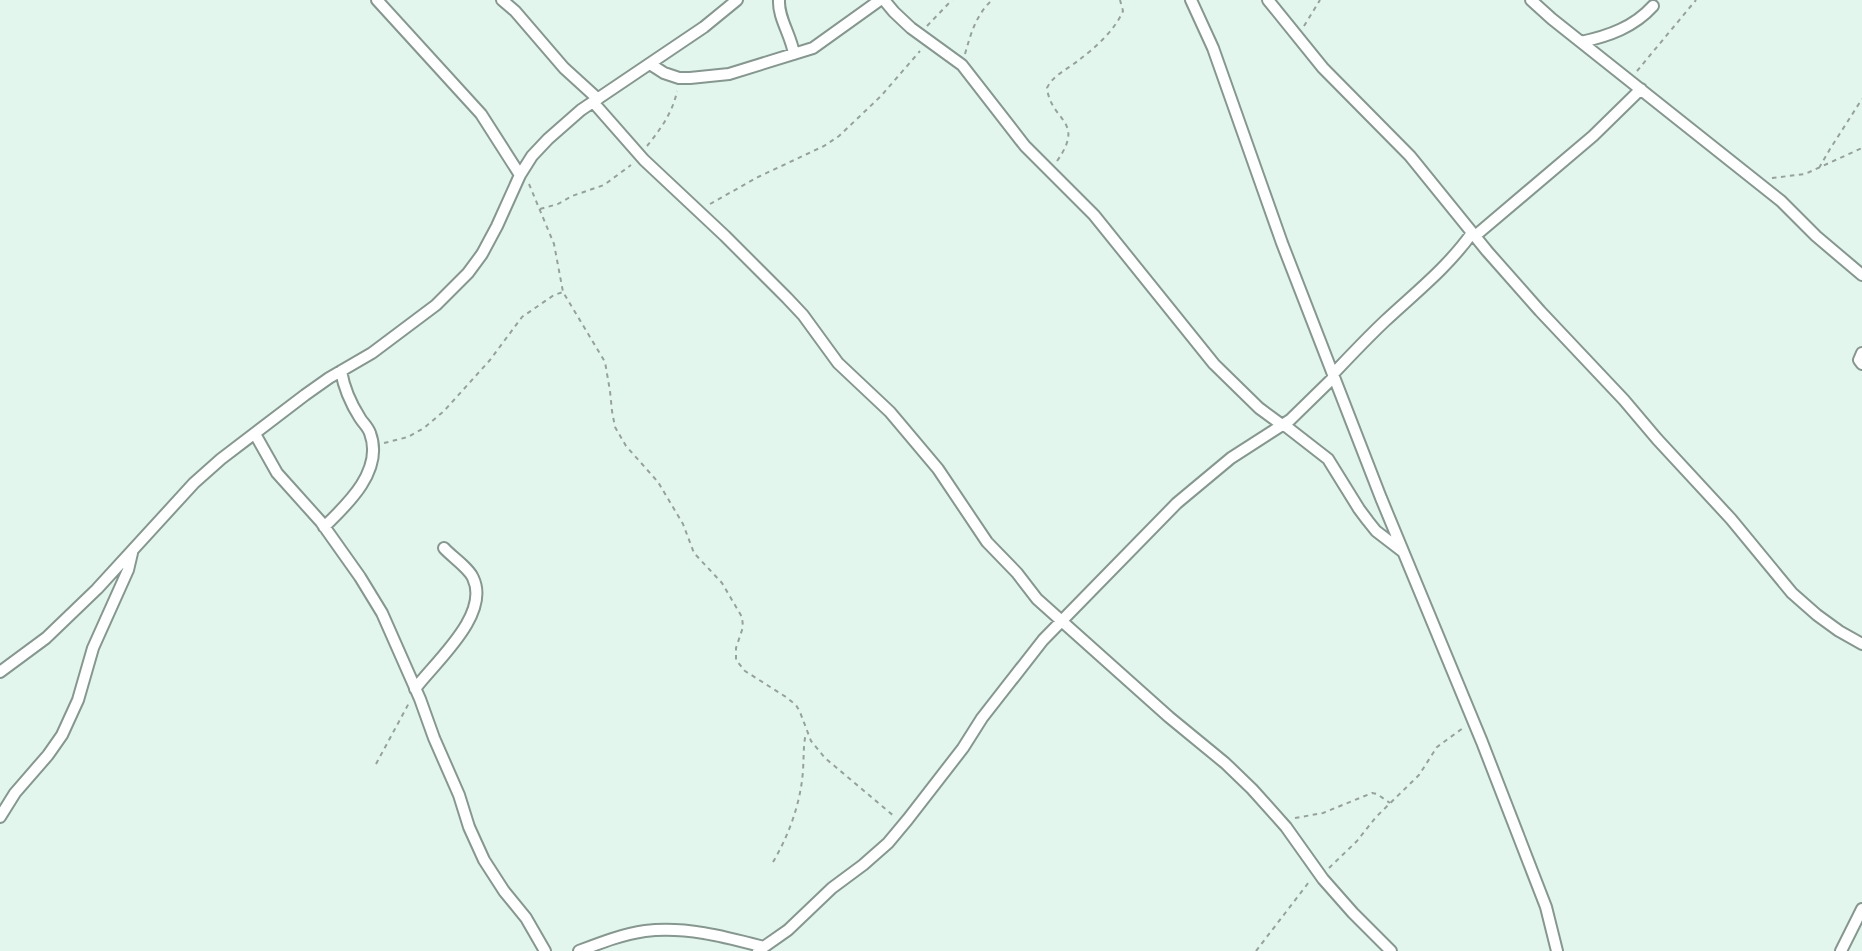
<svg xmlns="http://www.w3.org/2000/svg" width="1862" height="951" font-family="Jost,sans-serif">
<rect width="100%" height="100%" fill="#e3f6ed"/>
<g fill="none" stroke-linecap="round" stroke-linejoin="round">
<g stroke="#86978f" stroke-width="14">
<path id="minor" d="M 377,0 L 481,114 L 520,175
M 502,0 L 515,11 L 564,68 L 598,99
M 779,0 C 778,18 791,35 794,54
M 884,0 L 894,12 L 911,28 L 962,65 L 1025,146 L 1094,215 L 1214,364 L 1259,408 L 1282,425
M 1191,0 L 1213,48 L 1282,243 L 1381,498 L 1482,742 L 1546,907 L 1557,951
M 1268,0 L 1323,68 L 1410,156 L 1487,251 L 1540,311 L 1624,400 L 1657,439 L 1731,519 L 1792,593 L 1817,615 L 1839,631 L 1862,644
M 1531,0 L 1552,19 L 1781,201 L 1816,236 L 1862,275
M 1581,42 C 1609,36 1634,27 1653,6
M 650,64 L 664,73 L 679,78 L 690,78 L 729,74 L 813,48 L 880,0
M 593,102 L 644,160 L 725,236 L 787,298 L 803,315 L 838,363 L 890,412 L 938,469 L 987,542 L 1017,573 L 1037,599 L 1169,717 L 1225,763 L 1252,789 L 1286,827 L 1323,879 L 1353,913 L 1391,951
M 1475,236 L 1593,136 L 1641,89
M 1862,353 L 1859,360 L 1862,364
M 1333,374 C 1350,356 1367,338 1385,321 C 1415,293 1448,267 1472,233
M 1283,424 L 1328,459 L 1359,509 L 1368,521 L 1376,531 L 1402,551
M 255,434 L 277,473 L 321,522 L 360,577 L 382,613 L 420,699 L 434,738 L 459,795 L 469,827 L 484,860 L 504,891 L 526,918 L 545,951
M 324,527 C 348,504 384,470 370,433 C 368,427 363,423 360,418 C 351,404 344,388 341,371
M 0,672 L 46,638 L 97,589 L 194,483 L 221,459 L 305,395 L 329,378 L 372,353 L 436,305 L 468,273 L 482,254 L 497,226 L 520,175 L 532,156 L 548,139 L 581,110 L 704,27 L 737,0
M 415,689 C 434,663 491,615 473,578 C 469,568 452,557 444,548
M 0,817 L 15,793 L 48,755 L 62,735 L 78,700 L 93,648 L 128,570 L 132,553
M 579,951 C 600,943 623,934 645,931 C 686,926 726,937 764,947
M 758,951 L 788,930 L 832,888 L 863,865 L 888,843 L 908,819 L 963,748 L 982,718 L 1043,640 L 1177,503 L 1231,458 L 1290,420 L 1334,377
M 1841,951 L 1862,909"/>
</g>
<path stroke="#95a29c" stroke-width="2" stroke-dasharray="4.5 4.5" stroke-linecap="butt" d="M 927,26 L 952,0
M 1304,26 L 1320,0
M 965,54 C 971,33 976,15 992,0
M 1637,71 L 1696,0
M 647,146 C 660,130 673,112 677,91
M 1057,161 C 1086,120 1051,122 1047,88 C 1053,75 1068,69 1079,60 C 1095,48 1115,30 1123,11 L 1120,0
M 1819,168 L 1830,149 L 1862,99
M 1772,178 L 1805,174 L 1862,148
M 529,184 L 554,244 L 563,292 L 605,362 L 610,391 L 612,411 L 615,427 L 626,446 L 658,482 L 683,524 L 694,553 L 722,583 L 742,617 L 743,627 L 736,648 L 736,660 L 745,671 L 786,697 L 796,705 L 800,712 L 811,741 L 825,758 L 895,817
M 710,204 L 758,177 L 824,146 L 839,136 L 881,96 L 920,51
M 540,209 L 558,204 L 572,196 L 604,185 L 631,165
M 384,443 L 408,437 L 424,428 L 444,411 L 490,360 L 522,317 L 554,295 L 563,292
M 376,764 L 409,703
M 1295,818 L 1323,813 L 1372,793 L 1377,794 L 1390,803
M 773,862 C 789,835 801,802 803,770 C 804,757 803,746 806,733
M 1329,868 L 1357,841 L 1376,817 L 1419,775 L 1437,747 L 1463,728
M 1256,951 L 1309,882"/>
<use href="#minor" stroke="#fff" stroke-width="10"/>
</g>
</svg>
